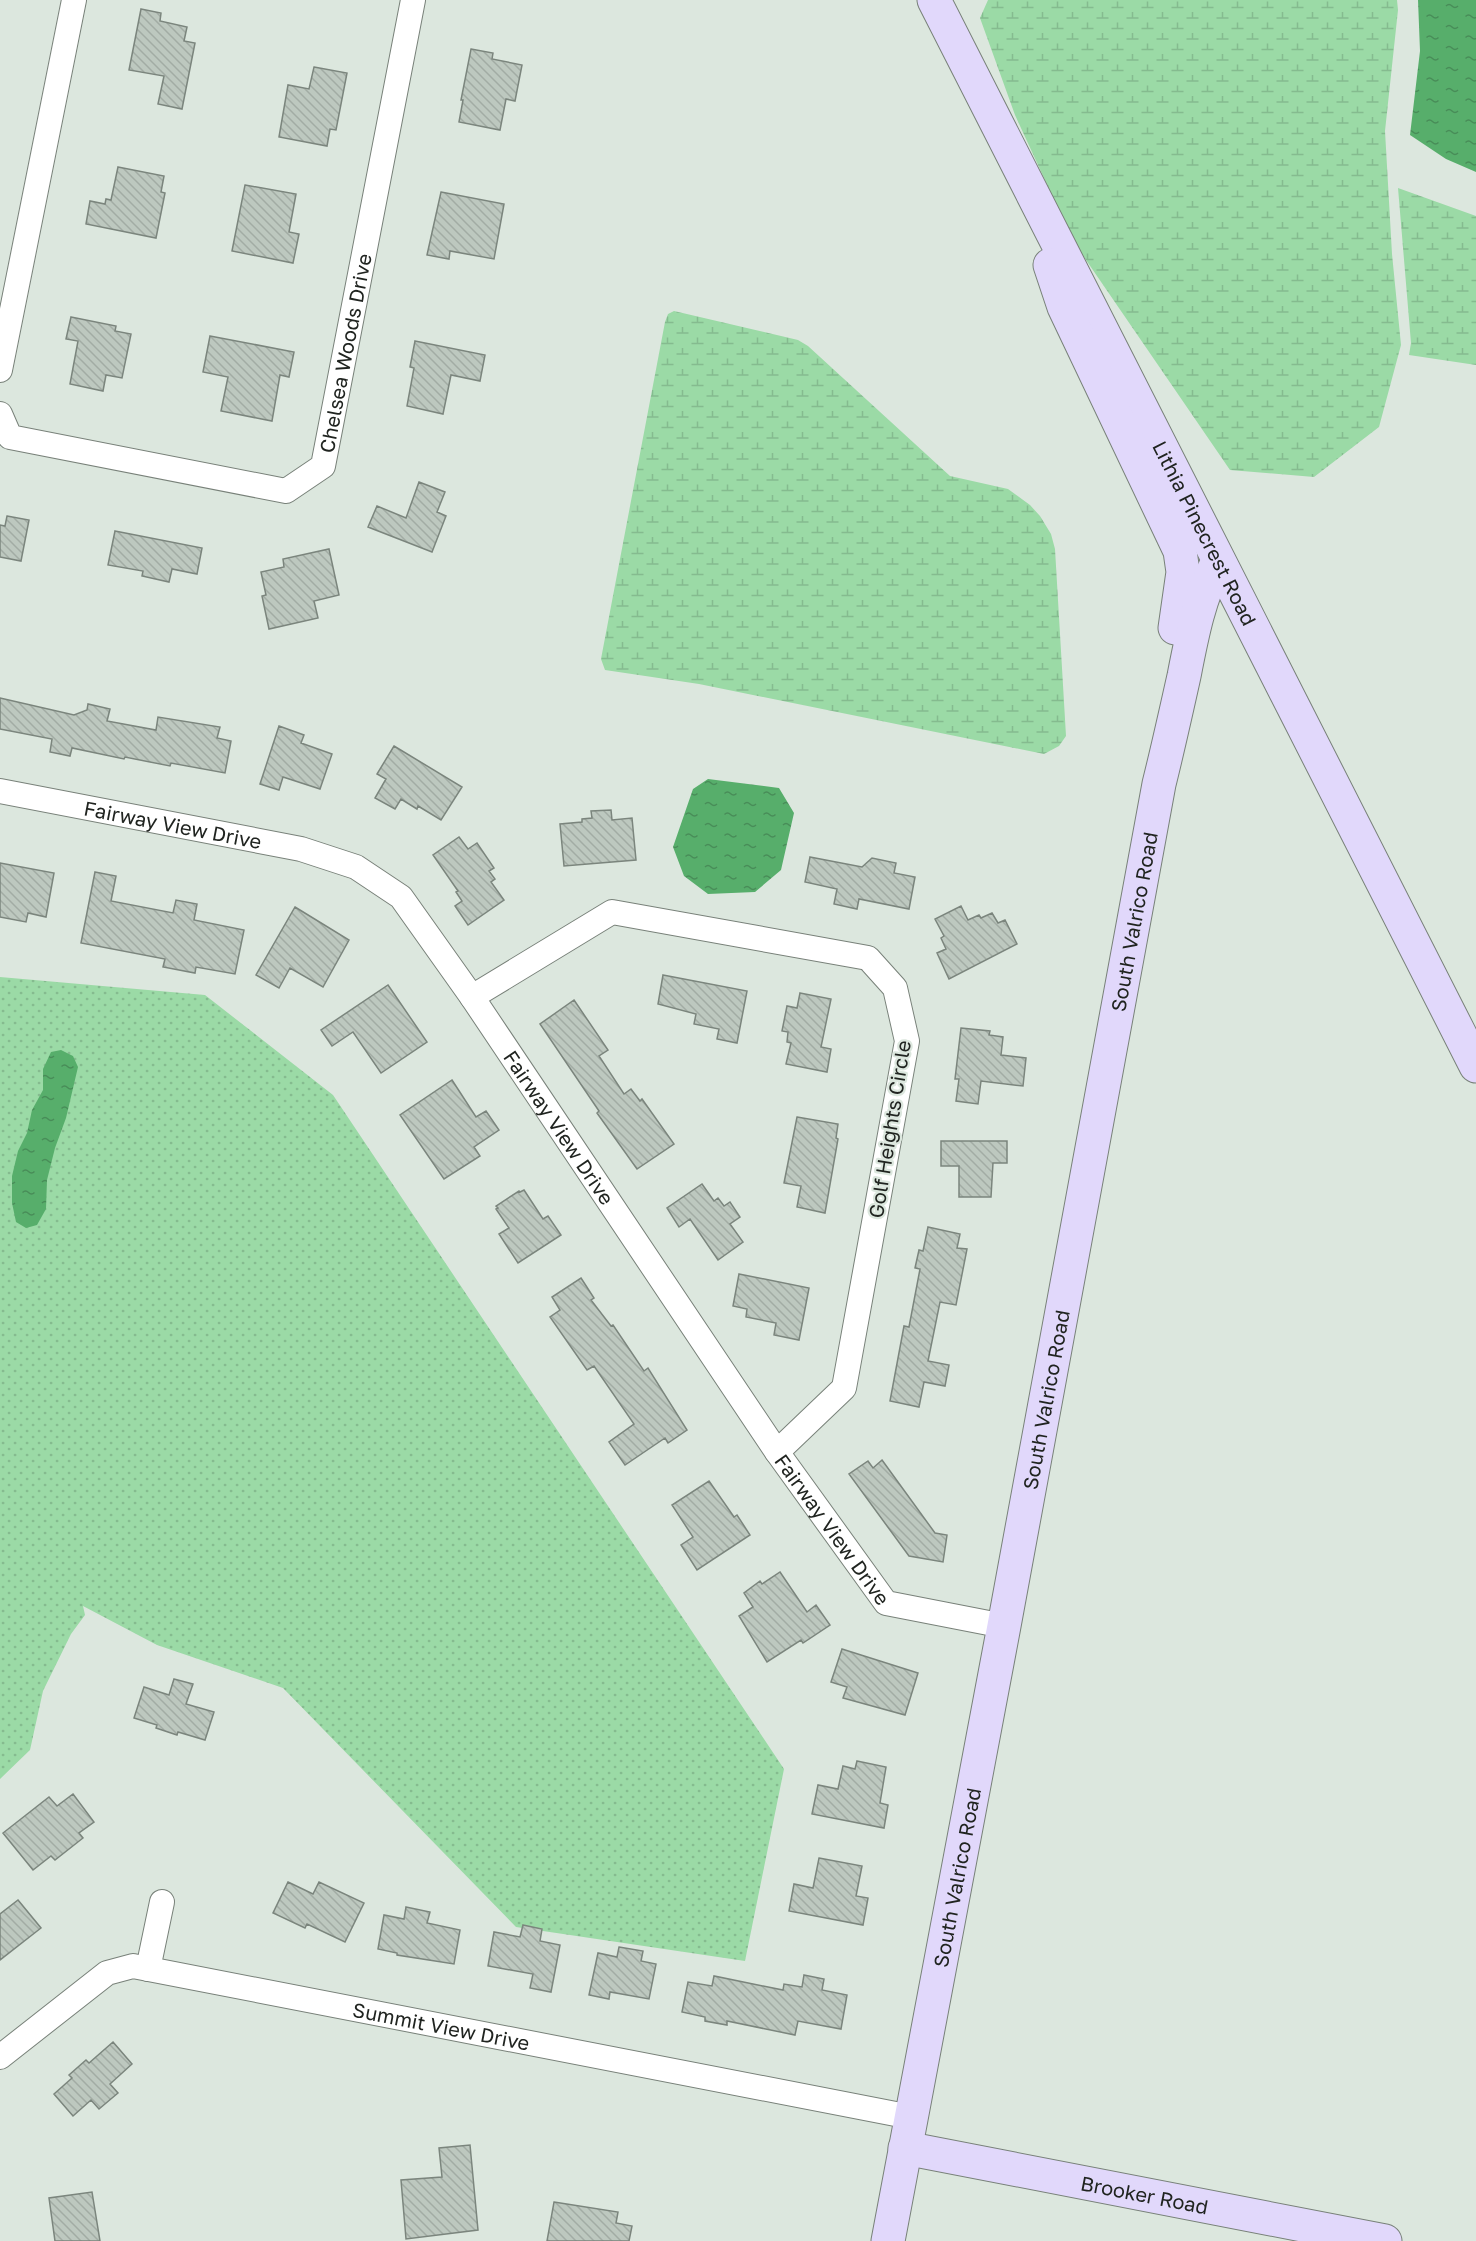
<svg xmlns="http://www.w3.org/2000/svg" width="1476" height="2241" font-family="'Golos Text',sans-serif">
<defs>
<pattern id="grass-dots" width="8" height="8" patternUnits="userSpaceOnUse" patternTransform="scale(1.5)"><rect width="8" height="8" fill="#9bdaa6"/><path d="M2 2h.1M6 6h.1" fill="none" stroke="#85bb8f" stroke-width="1.8" stroke-linecap="round"/></pattern>
<pattern id="wetland-marsh" width="20" height="14" patternUnits="userSpaceOnUse" patternTransform="scale(1.5)"><rect width="20" height="14" fill="#9bdaa6"/><path d="M1 5h8M5 5V1M11 12h8M15 12V8" fill="none" stroke="#85bb8f"/></pattern>
<pattern id="water-ripples" width="26" height="14" patternUnits="userSpaceOnUse" patternTransform="scale(1.5)"><rect width="26" height="14" fill="#57ae6b"/><path d="M2 4q2-2 4 0t4 0M15 11q2-2 4 0t4 0" fill="none" stroke="#488d58"/></pattern>
<pattern id="building-back-hatch" width="6" height="6" patternUnits="userSpaceOnUse" patternTransform="scale(1.5)"><rect width="6" height="6" fill="#bdc8bf"/><path d="M-1 5l2 2M0 0l6 6M5-1l2 2" fill="none" stroke="#a2aca4"/></pattern>
</defs>
<rect width="100%" height="100%" fill="#dce7de"/>
<path fill="url(#grass-dots)" d="M 0,977 L 205,995 L 333,1095 L 784,1769 L 745,1961 L 516,1927 L 283,1688 L 157,1645 L 83,1606 L 85,1615 L 71,1634 L 43,1691 L 30,1750 L 0,1779 Z"/>
<path fill="url(#wetland-marsh)" d="M 988,0 L 1397,0 L 1398,10 L 1385,131 L 1392,254 L 1401,345 L 1379,427 L 1314,477 L 1230,470 L 1073,241 L 1015,115 L 980,18 Z
M 1398,188 L 1476,216 L 1476,365 L 1409,355 L 1411,343 Z
M 674,311 L 798,340 L 808,346 L 950,476 L 1008,489 L 1030,505 L 1040,516 L 1051,534 L 1055,549 L 1066,736 L 1059,746 L 1044,754 L 699,684 L 605,670 L 601,659 L 665,322 L 668,314 Z"/>
<path fill="url(#water-ripples)" d="M 1418,0 L 1476,0 L 1476,172 L 1446,159 L 1410,135 L 1420,51 Z
M 708,779 L 779,788 L 794,813 L 781,870 L 755,892 L 708,894 L 684,876 L 673,847 L 693,789 Z
M 61,1050 L 73,1056 L 78,1067 L 66,1118 L 55,1148 L 47,1180 L 46,1209 L 37,1225 L 26,1228 L 16,1222 L 12,1203 L 12,1176 L 18,1151 L 27,1133 L 32,1110 L 43,1090 L 43,1069 L 51,1052 Z"/>
<path fill="url(#building-back-hatch)" stroke="#7b857d" stroke-width="1.5" d="M 141,9 L 161,13 L 160,21 L 187,27 L 184,41 L 195,43 L 182,109 L 158,104 L 164,76 L 129,70 Z
M 471,49 L 493,53 L 492,59 L 522,65 L 515,101 L 506,99 L 500,130 L 459,122 L 463,100 L 461,100 Z
M 314,67 L 347,73 L 336,130 L 330,129 L 327,146 L 279,137 L 288,85 L 309,89 Z
M 118,167 L 164,176 L 161,192 L 165,193 L 156,238 L 86,224 L 90,201 L 105,204 L 106,199 L 111,200 Z
M 245,185 L 296,194 L 289,232 L 299,234 L 293,263 L 232,251 Z
M 441,192 L 504,204 L 494,259 L 450,251 L 449,259 L 427,255 Z
M 71,317 L 116,326 L 115,331 L 131,334 L 122,378 L 106,375 L 103,391 L 70,384 L 78,341 L 66,339 Z
M 210,336 L 294,352 L 289,377 L 280,375 L 272,421 L 221,411 L 228,377 L 203,372 Z
M 415,341 L 485,355 L 480,381 L 451,375 L 443,414 L 407,406 L 414,368 L 410,367 Z
M 419,482 L 445,492 L 437,512 L 446,516 L 432,552 L 368,527 L 377,506 L 406,518 Z
M 7,516 L 29,520 L 21,561 L 0,557 L 0,525 L 5,526 Z
M 115,531 L 202,548 L 197,574 L 172,569 L 169,582 L 142,576 L 143,571 L 108,565 Z
M 329,549 L 339,595 L 314,601 L 318,618 L 269,629 L 262,596 L 266,595 L 261,572 L 284,567 L 283,559 Z
M 0,698 L 74,715 L 87,710 L 88,704 L 110,709 L 107,721 L 156,730 L 158,717 L 220,727 L 217,738 L 231,741 L 225,773 L 171,763 L 170,766 L 125,757 L 124,759 L 72,748 L 70,756 L 50,752 L 52,739 L 0,729 Z
M 279,726 L 304,735 L 301,743 L 332,754 L 320,789 L 283,777 L 279,790 L 260,784 Z
M 394,746 L 462,787 L 441,820 L 418,806 L 417,809 L 401,799 L 395,809 L 375,798 L 386,779 L 377,774 Z
M 611,810 L 612,820 L 632,818 L 636,860 L 564,866 L 560,824 L 582,822 L 582,819 L 592,818 L 591,811 Z
M 459,837 L 468,849 L 477,843 L 494,868 L 489,871 L 495,879 L 491,882 L 504,900 L 468,925 L 455,906 L 462,901 L 456,892 L 458,891 L 433,855 Z
M 810,857 L 862,867 L 872,858 L 896,863 L 894,873 L 915,877 L 909,909 L 859,899 L 857,909 L 834,904 L 837,889 L 805,882 Z
M 0,863 L 54,873 L 46,917 L 28,913 L 26,922 L 0,917 Z
M 95,872 L 116,876 L 111,901 L 173,913 L 176,900 L 197,904 L 194,920 L 244,930 L 235,974 L 196,967 L 195,973 L 163,967 L 165,959 L 81,943 Z
M 961,906 L 968,920 L 979,915 L 981,918 L 992,913 L 998,923 L 1005,920 L 1017,944 L 949,979 L 937,953 L 946,949 L 941,938 L 944,936 L 935,919 Z
M 295,907 L 349,940 L 323,987 L 290,968 L 279,988 L 256,975 Z
M 663,975 L 747,991 L 737,1043 L 717,1039 L 719,1029 L 694,1024 L 696,1014 L 658,1004 Z
M 388,985 L 427,1042 L 381,1073 L 353,1032 L 332,1046 L 321,1030 Z
M 800,993 L 831,999 L 821,1047 L 831,1049 L 827,1072 L 786,1064 L 791,1043 L 787,1042 L 788,1032 L 782,1031 L 787,1006 L 797,1008 Z
M 574,1000 L 608,1050 L 599,1056 L 624,1094 L 631,1089 L 640,1101 L 642,1099 L 674,1144 L 637,1169 L 597,1113 L 599,1111 L 540,1024 Z
M 961,1028 L 990,1031 L 989,1035 L 1003,1037 L 1001,1055 L 1026,1058 L 1023,1086 L 981,1081 L 978,1104 L 956,1101 L 959,1079 L 955,1079 Z
M 452,1080 L 476,1117 L 486,1111 L 499,1130 L 474,1147 L 480,1156 L 444,1179 L 400,1115 Z
M 797,1117 L 838,1124 L 836,1138 L 838,1139 L 825,1213 L 797,1207 L 801,1186 L 784,1183 Z
M 941,1141 L 1007,1141 L 1007,1163 L 993,1163 L 991,1197 L 959,1197 L 959,1166 L 941,1166 Z
M 702,1184 L 714,1201 L 718,1198 L 724,1206 L 730,1202 L 740,1217 L 730,1224 L 743,1242 L 718,1260 L 690,1219 L 679,1227 L 667,1208 Z
M 524,1190 L 543,1219 L 548,1216 L 561,1235 L 518,1263 L 499,1234 L 509,1228 L 496,1209 L 498,1208 L 496,1206 L 519,1191 L 520,1192 Z
M 928,1227 L 960,1234 L 957,1248 L 967,1249 L 956,1305 L 940,1302 L 928,1361 L 949,1365 L 945,1386 L 924,1382 L 919,1407 L 890,1401 L 904,1326 L 909,1327 L 920,1269 L 915,1268 L 919,1250 L 923,1251 Z
M 739,1274 L 809,1288 L 799,1340 L 774,1335 L 776,1323 L 746,1317 L 747,1309 L 733,1306 Z
M 581,1278 L 594,1298 L 591,1300 L 611,1326 L 613,1325 L 644,1371 L 648,1368 L 687,1430 L 668,1443 L 665,1438 L 625,1465 L 609,1442 L 634,1424 L 594,1366 L 587,1370 L 550,1317 L 560,1310 L 552,1297 Z
M 882,1460 L 935,1533 L 947,1535 L 943,1562 L 909,1556 L 849,1474 L 868,1461 L 873,1468 Z
M 709,1481 L 734,1517 L 737,1515 L 750,1535 L 697,1570 L 681,1545 L 693,1537 L 672,1505 Z
M 780,1572 L 807,1612 L 816,1605 L 830,1625 L 803,1643 L 801,1640 L 767,1662 L 739,1616 L 753,1607 L 744,1593 L 760,1581 L 762,1584 Z
M 842,1649 L 918,1673 L 905,1715 L 843,1698 L 847,1687 L 831,1682 Z
M 174,1679 L 193,1684 L 186,1704 L 214,1712 L 205,1740 L 178,1732 L 177,1735 L 156,1728 L 157,1725 L 134,1718 L 144,1687 L 169,1695 Z
M 857,1761 L 886,1767 L 880,1803 L 888,1805 L 884,1828 L 812,1814 L 818,1785 L 838,1789 L 843,1766 L 855,1769 Z
M 73,1794 L 94,1822 L 79,1833 L 83,1838 L 55,1860 L 51,1856 L 33,1870 L 3,1833 L 49,1797 L 57,1806 Z
M 819,1858 L 862,1866 L 856,1896 L 868,1898 L 863,1925 L 789,1911 L 794,1884 L 813,1888 Z
M 288,1882 L 313,1894 L 319,1882 L 364,1903 L 345,1942 L 307,1924 L 305,1928 L 273,1913 Z
M 18,1900 L 41,1928 L 0,1960 L 0,1914 Z
M 406,1907 L 430,1912 L 427,1923 L 460,1930 L 454,1964 L 397,1955 L 397,1953 L 378,1949 L 384,1915 L 404,1919 Z
M 523,1925 L 542,1929 L 540,1941 L 560,1945 L 551,1992 L 530,1988 L 533,1974 L 488,1966 L 494,1932 L 520,1937 Z
M 619,1947 L 643,1951 L 641,1961 L 656,1964 L 649,1999 L 610,1992 L 609,1999 L 589,1995 L 598,1953 L 617,1957 Z
M 804,1975 L 824,1979 L 822,1990 L 847,1995 L 841,2029 L 798,2021 L 795,2035 L 727,2021 L 727,2025 L 705,2021 L 705,2017 L 682,2012 L 688,1982 L 712,1986 L 714,1976 L 783,1990 L 784,1984 L 802,1987 Z
M 113,2042 L 132,2064 L 110,2084 L 118,2093 L 99,2109 L 91,2100 L 73,2116 L 54,2094 L 72,2078 L 69,2075 L 86,2060 L 89,2063 Z
M 470,2145 L 478,2230 L 406,2239 L 401,2180 L 442,2177 L 439,2148 Z
M 92,2192 L 100,2241 L 55,2241 L 49,2198 Z
M 554,2202 L 618,2212 L 616,2223 L 632,2226 L 629,2241 L 547,2241 Z"/>
<g fill="none" stroke-linecap="round" stroke-linejoin="round">
<g stroke="#788179" stroke-width="26">
<g id="street">
<path d="M 0,370 L 74,0"/>
<path id="s1" d="M 0,414 L 10,437 L 286,491 L 323,466 L 413,0"/>
<path id="s2" d="M 0,791 L 301,849 L 356,867 L 401,897 L 472,997 L 777,1452 L 886,1603 L 1004,1626"/>
<path d="M 472,997 L 612,912 L 868,958 L 895,988 L 907,1041 L 844,1388 L 777,1452"/>
<path d="M 148,1969 L 162,1902"/>
<path id="s3" d="M 0,2057 L 107,1973 L 133,1966 L 911,2117"/>
</g>
</g>
<g stroke="#788179" stroke-width="35">
<g id="secondary">
<path id="s4" d="M 934,0 L 1476,1066"/>
<path d="M 1050,265 L 1064,307 L 1180,551 L 1183,572 L 1175,628"/>
<path id="s5" d="M 905,2148 L 1385,2241"/>
<path id="s6" d="M 888,2241 L 1004,1626 L 1159,784 C 1168,748 1176,712 1184,676 C 1192,635 1199,598 1218,561"/>
</g>
</g>
<use href="#street" stroke="#fff" stroke-width="24"/>
<use href="#secondary" stroke="#e1d8fb" stroke-width="33"/>
</g>
<g text-anchor="middle" dominant-baseline="central" stroke-width="4.5" stroke-linejoin="round" paint-order="stroke">
<g font-size="20" fill="#202420" stroke="#dce7de">
<text stroke="none"><textPath href="#s1" startOffset="466">Chelsea Woods Drive</textPath></text>
<text stroke="none"><textPath href="#s4" startOffset="598">Lithia Pinecrest Road</textPath></text>
<text stroke="none"><textPath href="#s2" startOffset="176">Fairway View Drive</textPath></text>
<text stroke="none"><textPath href="#s6" startOffset="1342">South Valrico Road</textPath></text>
<text stroke="none"><textPath href="#s2" startOffset="698">Fairway View Drive</textPath></text>
<text transform="translate(889 1129) rotate(-81)">Golf Heights Circle</text>
<text stroke="none"><textPath href="#s6" startOffset="856">South Valrico Road</textPath></text>
<text stroke="none"><textPath href="#s2" startOffset="1184">Fairway View Drive</textPath></text>
<text stroke="none"><textPath href="#s6" startOffset="370">South Valrico Road</textPath></text>
<text stroke="none"><textPath href="#s3" startOffset="477">Summit View Drive</textPath></text>
<text stroke="none"><textPath href="#s5" startOffset="244">Brooker Road</textPath></text>
</g>
</g>
</svg>
